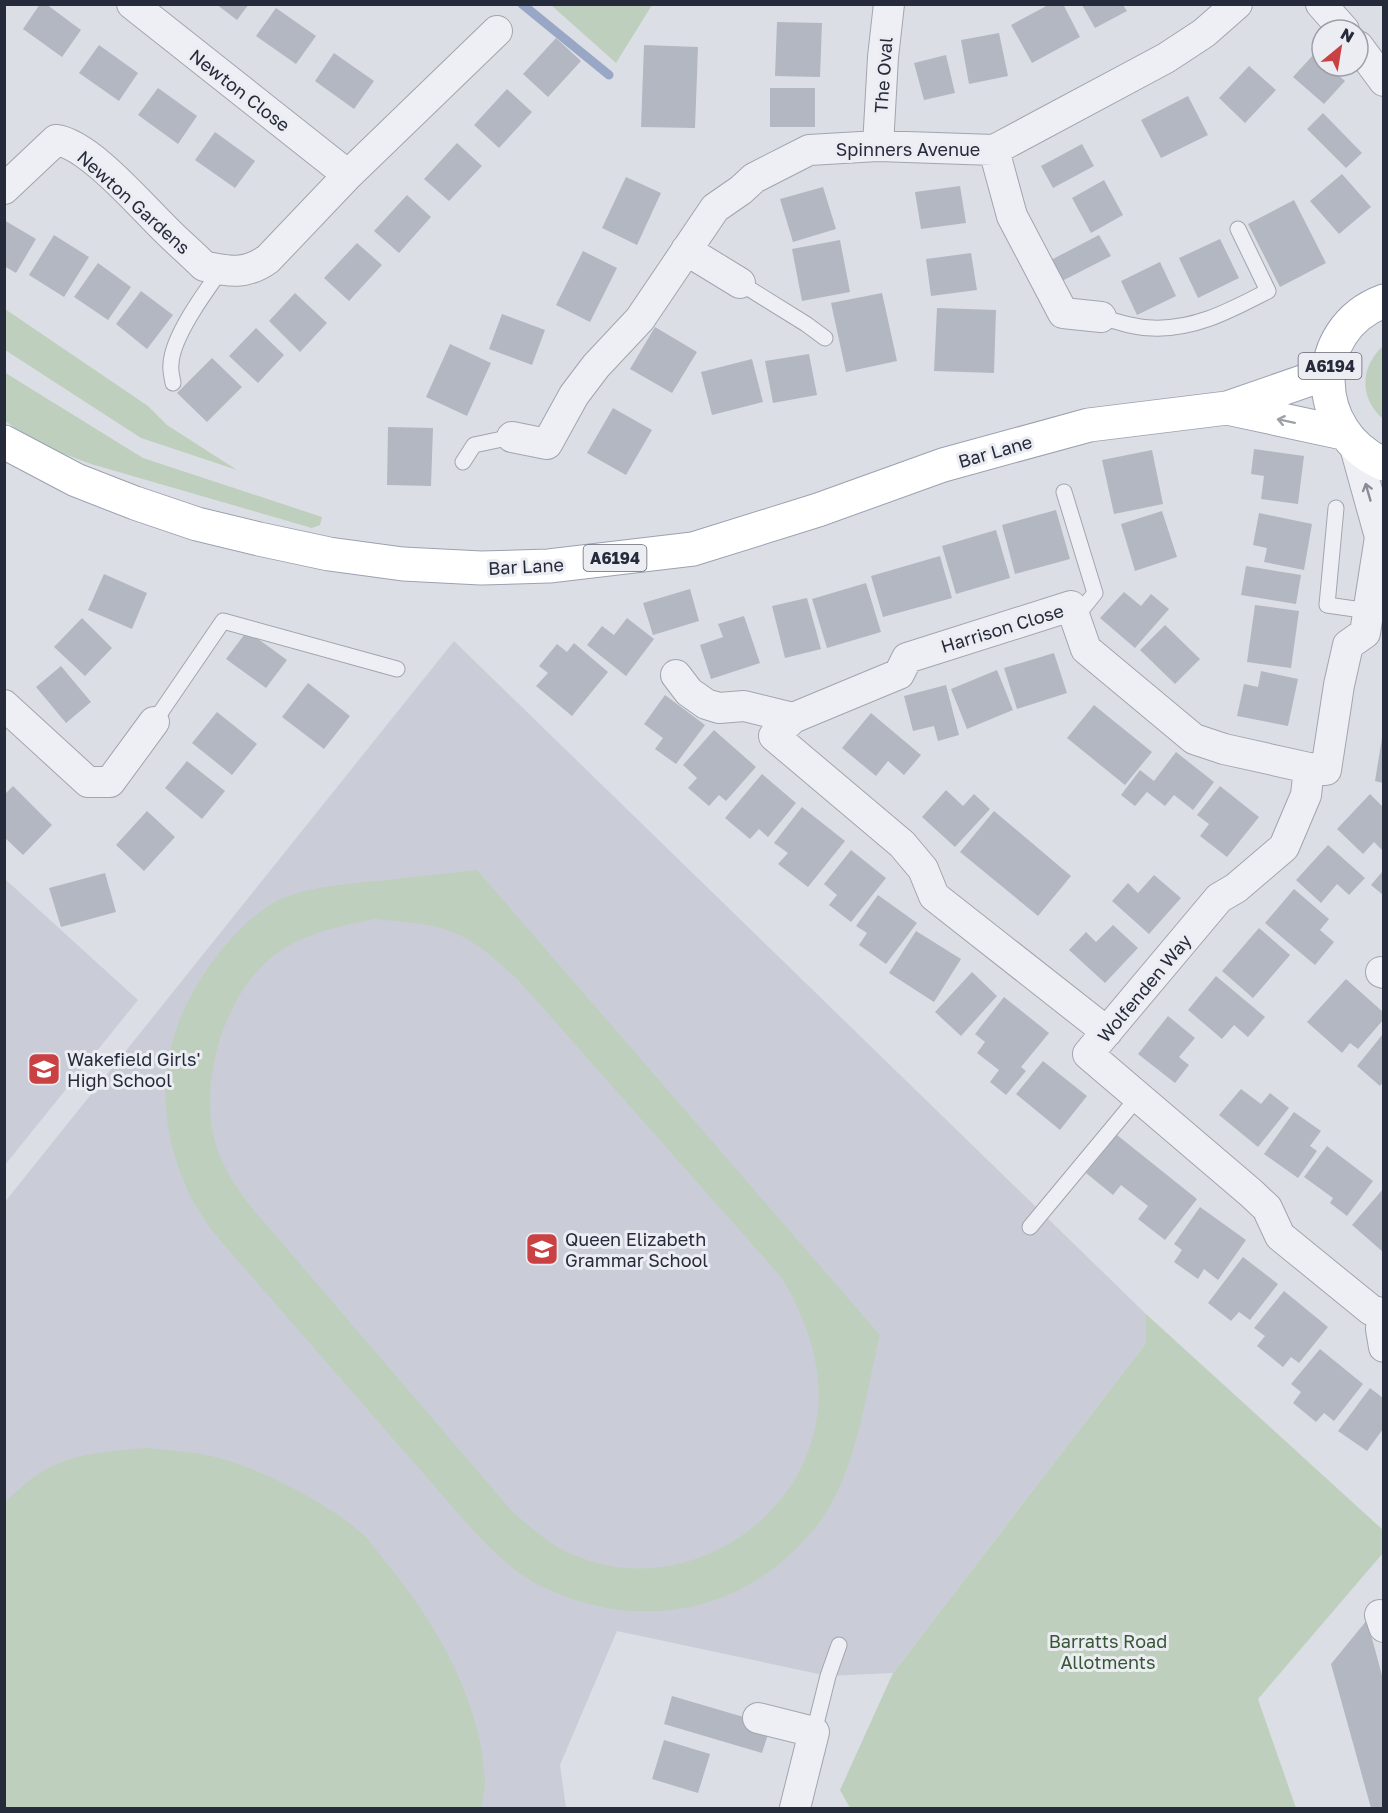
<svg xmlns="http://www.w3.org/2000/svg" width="1388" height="1813" font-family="'Golos Text',sans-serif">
<rect width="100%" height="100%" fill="#dcdee6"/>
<path fill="#cacdd7" d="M 454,641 L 1146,1314 L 1146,1343 L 893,1673 L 828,1676 L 617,1631 L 560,1765 L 566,1808 L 5,1808 L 4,1203 Z
M 5,879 L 138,1000 L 5,1165 Z"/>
<path fill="#bfcfbd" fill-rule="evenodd" d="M 551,5 L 652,5 L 616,63 Z
M 5,309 L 148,406 L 167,425 L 237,470 L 141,438 L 5,350 Z
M 1383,346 L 1383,419 C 1359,398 1360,367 1383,346 Z
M 4,372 L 143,458 L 322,517 L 320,525 L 312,528 L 91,464 L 40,445 L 5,421 Z
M 477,870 L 880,1335 C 866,1393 857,1466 824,1516 C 817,1527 807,1537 798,1547 C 729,1616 635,1629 547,1589 C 517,1576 492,1551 470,1527 L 212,1231 C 203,1216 191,1201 185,1184 C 152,1107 161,1033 210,965 C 228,940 255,910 283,898 C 313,886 346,884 377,881 C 410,877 444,874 477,870 ZM 375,919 C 397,922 420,922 441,928 C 472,937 496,959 519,981 L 782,1278 C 805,1318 822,1361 818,1408 C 810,1503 720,1575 626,1568 C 605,1567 583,1559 565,1551 C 545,1541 527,1524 511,1510 L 247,1202 C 234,1183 221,1164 215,1141 C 199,1080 224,993 276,954 C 304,933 341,926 375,919 Z
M 1146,1314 L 1383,1530 L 1383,1553 L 1258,1699 L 1296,1808 L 850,1808 L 840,1790 L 893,1673 L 1146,1343 Z
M 147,1448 C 175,1451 205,1452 232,1462 C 268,1473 331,1506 359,1531 C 370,1540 379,1554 388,1565 C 436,1622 483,1706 485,1781 C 485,1790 483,1800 481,1808 L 5,1808 L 5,1502 C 16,1492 28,1480 41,1472 C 73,1453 111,1451 147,1448 Z"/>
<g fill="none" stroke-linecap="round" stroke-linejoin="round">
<path stroke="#97a7c5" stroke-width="9" d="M 522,4 L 609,75"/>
</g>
<path fill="#b3b7c2" d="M 40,4 L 46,4 L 81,30 L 62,57 L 23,29 Z
M 216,4 L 249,4 L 237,20 Z
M 1050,4 L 1063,4 L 1080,37 L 1032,63 L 1011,25 Z
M 1082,5 L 1123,5 L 1127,11 L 1095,28 Z
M 276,8 L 316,36 L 296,64 L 256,36 Z
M 777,22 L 822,23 L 820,77 L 775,76 Z
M 999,33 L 1008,76 L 969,84 L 961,40 Z
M 556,38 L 581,61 L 548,97 L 523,74 Z
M 99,45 L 138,73 L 119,101 L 79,73 Z
M 644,45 L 698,47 L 695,128 L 641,127 Z
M 334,53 L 374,81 L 354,109 L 315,81 Z
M 1314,54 L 1322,61 L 1322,66 L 1328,66 L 1345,81 L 1324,104 L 1293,77 Z
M 946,55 L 955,93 L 924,100 L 914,63 Z
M 1249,66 L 1276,90 L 1245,123 L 1219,98 Z
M 158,88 L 197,116 L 178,144 L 138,115 Z
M 770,88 L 815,88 L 815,127 L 770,127 Z
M 507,89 L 532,112 L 499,148 L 474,125 Z
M 1188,96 L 1208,135 L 1161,158 L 1141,120 Z
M 1323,113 L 1362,153 L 1346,168 L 1307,129 Z
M 215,132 L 255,161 L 235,188 L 195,160 Z
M 457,143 L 482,166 L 449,201 L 424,179 Z
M 1082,144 L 1094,166 L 1053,188 L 1041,166 Z
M 1342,174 L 1371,207 L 1339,234 L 1310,201 Z
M 626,177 L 661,193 L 637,245 L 602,228 Z
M 1104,180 L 1123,215 L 1091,233 L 1072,198 Z
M 960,186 L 966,223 L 921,229 L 915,192 Z
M 823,187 L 836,229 L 793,242 L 780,199 Z
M 407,195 L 431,217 L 399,253 L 374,231 Z
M 1294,200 L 1326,263 L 1280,287 L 1248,224 Z
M 4,220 L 36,239 L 16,273 L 4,266 Z
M 54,235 L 89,257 L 64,297 L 29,275 Z
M 1099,235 L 1111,256 L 1062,281 L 1051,260 Z
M 1220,239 L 1239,278 L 1198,298 L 1179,258 Z
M 840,240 L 850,292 L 802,301 L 792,249 Z
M 357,243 L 382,265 L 349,301 L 324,278 Z
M 583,251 L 617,268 L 590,322 L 556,305 Z
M 971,253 L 977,290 L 931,296 L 926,259 Z
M 1160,262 L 1176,296 L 1137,315 L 1121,281 Z
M 98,263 L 131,287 L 108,320 L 74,297 Z
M 141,291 L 173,315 L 147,349 L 116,324 Z
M 295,293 L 327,323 L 300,352 L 269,321 Z
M 882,293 L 897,361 L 846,372 L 831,303 Z
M 937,308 L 996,310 L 994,373 L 934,371 Z
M 502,314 L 545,330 L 532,365 L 489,349 Z
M 655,327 L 697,352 L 672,393 L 630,369 Z
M 256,328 L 284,355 L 258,383 L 229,356 Z
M 450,344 L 491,363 L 467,416 L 426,397 Z
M 809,354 L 817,395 L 773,403 L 765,361 Z
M 212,358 L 242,387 L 207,422 L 177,393 Z
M 752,359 L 763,402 L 712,415 L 701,372 Z
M 613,408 L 652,430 L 626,475 L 587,453 Z
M 388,427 L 433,428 L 431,486 L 387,485 Z
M 1254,449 L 1304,456 L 1298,504 L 1261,499 L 1264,476 L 1251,474 Z
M 1152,450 L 1163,504 L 1114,514 L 1102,460 Z
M 1056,510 L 1070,559 L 1015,574 L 1002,525 Z
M 1162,511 L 1177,557 L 1135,571 L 1121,524 Z
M 1259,513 L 1312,524 L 1304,570 L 1264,562 L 1267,548 L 1253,545 Z
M 996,530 L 1010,578 L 956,594 L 942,546 Z
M 940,556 L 952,598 L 883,617 L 871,576 Z
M 1246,566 L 1301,575 L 1296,604 L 1241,595 Z
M 104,574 L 147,593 L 132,629 L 88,610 Z
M 866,583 L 881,632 L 827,648 L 812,599 Z
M 690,589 L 699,621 L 653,635 L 643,603 Z
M 1124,592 L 1141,606 L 1151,594 L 1169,609 L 1135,648 L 1100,618 Z
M 807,598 L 821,649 L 785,658 L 772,606 Z
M 1255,605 L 1299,611 L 1291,668 L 1247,662 Z
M 744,616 L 760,663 L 711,679 L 700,645 L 723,637 L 718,624 Z
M 82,618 L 112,648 L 85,676 L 54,647 Z
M 627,618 L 654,639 L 626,676 L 587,645 L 602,626 L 614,635 Z
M 1165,625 L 1200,659 L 1175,684 L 1140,650 Z
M 247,631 L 287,660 L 266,688 L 226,659 Z
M 574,643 L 608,672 L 572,716 L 536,686 L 548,673 L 539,666 L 557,644 L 567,652 Z
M 1054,653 L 1067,693 L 1017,709 L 1004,668 Z
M 61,666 L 91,702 L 66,723 L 36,687 Z
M 997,670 L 1013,710 L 967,729 L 951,689 Z
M 1261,671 L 1298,679 L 1288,726 L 1237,716 L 1244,684 L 1258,687 Z
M 308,683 L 350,716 L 324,749 L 282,717 Z
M 946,685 L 959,735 L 938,741 L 934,726 L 913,731 L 904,696 Z
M 665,695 L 705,725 L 676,764 L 655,749 L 663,738 L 644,724 Z
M 1094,705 L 1152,752 L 1125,785 L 1067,738 Z
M 217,712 L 257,744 L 232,775 L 192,743 Z
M 871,713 L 921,755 L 904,775 L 888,761 L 876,776 L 842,748 Z
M 714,730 L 756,767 L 726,801 L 719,795 L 709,806 L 688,788 L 697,778 L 683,765 Z
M 1382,738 L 1383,739 L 1383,783 L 1375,781 Z
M 1176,752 L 1214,782 L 1193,810 L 1174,795 L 1165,806 L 1147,792 L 1135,806 L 1121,795 L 1140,770 L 1154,781 Z
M 187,761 L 225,791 L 202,819 L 165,788 Z
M 762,774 L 796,803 L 768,837 L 759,829 L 750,839 L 725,818 Z
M 13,786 L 52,825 L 23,855 L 4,837 L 4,795 Z
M 1220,786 L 1259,817 L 1227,857 L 1200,836 L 1209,824 L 1197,815 Z
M 946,790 L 963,806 L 974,794 L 990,809 L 955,847 L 922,817 Z
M 1370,794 L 1383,807 L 1383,851 L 1374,842 L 1363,854 L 1337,829 Z
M 802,807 L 845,841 L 808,887 L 778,864 L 788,853 L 774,843 Z
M 147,811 L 175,837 L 144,871 L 116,845 Z
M 994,811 L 1071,876 L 1038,916 L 960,852 Z
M 1328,845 L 1365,878 L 1349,895 L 1337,884 L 1321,903 L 1296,880 Z
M 851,850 L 886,878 L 851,922 L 829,905 L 837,895 L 824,884 Z
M 1382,872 L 1383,874 L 1383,895 L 1371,885 Z
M 105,873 L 116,912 L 61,927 L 49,888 Z
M 1154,875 L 1181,898 L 1149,934 L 1112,901 L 1128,883 L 1138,893 Z
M 1294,889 L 1329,919 L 1320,930 L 1334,942 L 1315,965 L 1265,923 Z
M 878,895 L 917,923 L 886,964 L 859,945 L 867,933 L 856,926 Z
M 1113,925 L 1138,948 L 1105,983 L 1069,950 L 1086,932 L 1096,942 Z
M 1259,928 L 1290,955 L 1253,998 L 1222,971 Z
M 916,931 L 961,959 L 934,1002 L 889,973 Z
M 972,972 L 997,996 L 961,1036 L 935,1012 Z
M 1216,976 L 1265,1017 L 1248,1037 L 1234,1025 L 1222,1039 L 1188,1010 Z
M 1346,979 L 1383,1012 L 1383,1020 L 1358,1049 L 1350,1043 L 1342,1053 L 1307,1022 Z
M 1004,997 L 1049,1033 L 1021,1067 L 1026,1071 L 1006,1095 L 990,1082 L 999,1070 L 977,1053 L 985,1042 L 975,1034 Z
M 1168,1016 L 1195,1038 L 1179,1057 L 1189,1065 L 1175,1083 L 1138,1054 Z
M 1383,1034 L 1383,1082 L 1380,1086 L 1357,1066 Z
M 1043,1061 L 1087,1096 L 1060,1130 L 1016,1094 Z
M 1241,1089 L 1261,1104 L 1270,1093 L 1289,1108 L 1258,1147 L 1219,1115 Z
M 1294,1112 L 1321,1131 L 1310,1146 L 1317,1151 L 1298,1178 L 1264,1154 Z
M 1117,1135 L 1197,1199 L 1165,1240 L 1138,1219 L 1148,1206 L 1121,1185 L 1113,1195 L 1086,1173 Z
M 1327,1146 L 1373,1181 L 1347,1216 L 1330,1203 L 1333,1198 L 1304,1177 Z
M 1383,1189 L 1383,1252 L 1352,1225 Z
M 1200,1207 L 1246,1240 L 1218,1280 L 1204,1269 L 1198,1279 L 1174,1262 L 1182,1250 L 1174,1244 Z
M 1243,1257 L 1278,1284 L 1250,1320 L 1239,1312 L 1231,1321 L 1208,1303 Z
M 1284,1291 L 1328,1327 L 1299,1363 L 1291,1357 L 1283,1367 L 1257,1346 L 1265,1336 L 1254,1328 Z
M 1320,1349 L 1363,1384 L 1334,1421 L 1324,1413 L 1316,1422 L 1293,1403 L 1301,1392 L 1291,1384 Z
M 1370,1388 L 1383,1398 L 1383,1429 L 1367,1451 L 1338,1431 Z
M 1367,1620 L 1383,1679 L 1383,1808 L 1371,1808 L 1331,1664 Z
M 672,1696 L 771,1725 L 762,1753 L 664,1724 Z
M 664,1740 L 710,1754 L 698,1793 L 652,1779 Z"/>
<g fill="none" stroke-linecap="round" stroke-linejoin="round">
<g stroke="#a2a5af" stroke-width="17">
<path id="lane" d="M 740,283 L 806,324 L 825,338
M 1101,317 C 1118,322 1135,328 1152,328 C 1195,330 1231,310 1268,291 L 1238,229
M 173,383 C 172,377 170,370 171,364 C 172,337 205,292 221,270
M 463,462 L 474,445 L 512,437
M 1064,492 L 1095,593 L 1075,618
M 1336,508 L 1327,605 L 1369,611
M 154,722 L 223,621 L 397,669
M 1030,1227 L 1138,1097
M 814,1732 L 828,1676 L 839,1645"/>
</g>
<g stroke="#a2a5af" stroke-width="32">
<path id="street" d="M 132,4 L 348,175
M 1321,4 L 1344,30
M 1358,46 L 1384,81
M 878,146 L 883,57 L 889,4
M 994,150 L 1012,216 L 1063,313 L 1101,317
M 4,189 L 56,140 C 89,144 142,207 167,231 C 179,243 192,254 204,266 C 229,272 246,275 268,259 L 348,175 L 497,31
M 686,250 L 740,283
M 512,437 L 547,444 L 574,395 L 596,366 L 640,319 L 715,208 L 741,190 L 754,178 L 809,150 L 878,146 L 994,150 L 1166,58 L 1204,33 L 1237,4
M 1355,447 L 1380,537 L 1365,633 L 1348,645 L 1339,685 L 1326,770 L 1309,768 L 1306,795 L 1284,847 L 1236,888 L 1219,898 L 1088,1054 L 1251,1193 L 1267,1208 L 1280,1236 L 1371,1310 L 1384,1314
M 676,675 L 689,692 L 706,704 L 719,708 L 744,706 L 793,718
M 4,705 L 88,782 L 110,782 L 154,722
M 1381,972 L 1384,973
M 1107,1032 L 934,896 L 923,869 L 902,844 L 774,736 L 793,718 L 899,674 L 907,658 L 1071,606 L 1086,649 L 1194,739 L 1224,749 L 1309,768
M 1382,1314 L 1381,1329 L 1384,1347
M 1380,1615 L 1384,1627
M 758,1718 L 814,1732 L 795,1808"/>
</g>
<g stroke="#9ba1b1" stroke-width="35">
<path id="primary" d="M 1384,301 C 1308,329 1311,433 1384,464
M 1227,408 L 1343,433
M 4,442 L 76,480 L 135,503 L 197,524 L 259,539 L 329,554 L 403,564 L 481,568 L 549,566 L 693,549 L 818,510 L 943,465 L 1089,425 L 1227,408 L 1328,373"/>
</g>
<use href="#lane" stroke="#eeeff4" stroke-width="15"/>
<use href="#street" stroke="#eeeff4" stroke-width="30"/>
<use href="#primary" stroke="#fff" stroke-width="33"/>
</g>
<defs><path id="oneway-shaft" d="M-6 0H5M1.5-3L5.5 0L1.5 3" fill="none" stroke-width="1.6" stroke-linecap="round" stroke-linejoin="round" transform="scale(1.5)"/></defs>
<use stroke="#9da0a7" href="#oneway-shaft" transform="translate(1286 421) rotate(-168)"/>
<use stroke="#8a8d98" href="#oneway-shaft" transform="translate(1368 492) rotate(-106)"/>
<defs>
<g id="school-square" transform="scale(1.725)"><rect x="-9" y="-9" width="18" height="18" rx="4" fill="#ca4144" stroke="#ebedf3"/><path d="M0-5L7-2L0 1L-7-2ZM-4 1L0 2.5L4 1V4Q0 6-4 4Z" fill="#fff"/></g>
</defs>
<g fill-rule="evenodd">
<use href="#school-square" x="44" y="1069"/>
<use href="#school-square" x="542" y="1249"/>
</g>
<g text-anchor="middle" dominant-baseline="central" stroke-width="6" stroke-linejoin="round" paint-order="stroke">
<g fill="#ebedf3" stroke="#616572" stroke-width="1.5">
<rect x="1298.5" y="353" width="63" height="26" rx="4.5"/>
<rect x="583.5" y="545" width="63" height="26" rx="4.5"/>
</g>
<g font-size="16" font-weight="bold" fill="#262b3b">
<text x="1330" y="366">A6194</text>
<text x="615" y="558">A6194</text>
</g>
<g font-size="18" fill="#262b3b" stroke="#ebedf3">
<text transform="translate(883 75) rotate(-86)">The Oval</text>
<text transform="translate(240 90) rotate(38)">Newton Close</text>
<text x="908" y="149">Spinners Avenue</text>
<text transform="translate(134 202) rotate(42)">Newton Gardens</text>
<text transform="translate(995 451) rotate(-16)">Bar Lane</text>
<text transform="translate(526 566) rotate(-3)">Bar Lane</text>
<text transform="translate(1002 628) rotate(-17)">Harrison Close</text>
<text transform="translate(1144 988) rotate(-50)">Wolfenden Way</text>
</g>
<g font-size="18" fill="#262b3b" stroke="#ebedf3" text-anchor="start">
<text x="67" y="1059">Wakefield Girls'<tspan x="67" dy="21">High School</tspan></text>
<text x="565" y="1239">Queen Elizabeth<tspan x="565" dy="21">Grammar School</tspan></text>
</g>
<g font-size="18" fill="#365634" stroke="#ebedf3">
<text x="1108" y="1641">Barratts Road<tspan x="1108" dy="21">Allotments</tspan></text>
</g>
</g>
<rect width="1388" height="1813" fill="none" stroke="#262b3b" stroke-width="12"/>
<g transform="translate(1340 48) rotate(30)"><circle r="28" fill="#ebedf3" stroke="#9c9fa9" stroke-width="1.5"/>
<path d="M0-4.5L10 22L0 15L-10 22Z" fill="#ca4144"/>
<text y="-9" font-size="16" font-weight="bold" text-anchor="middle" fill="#262b3b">N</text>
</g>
</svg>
